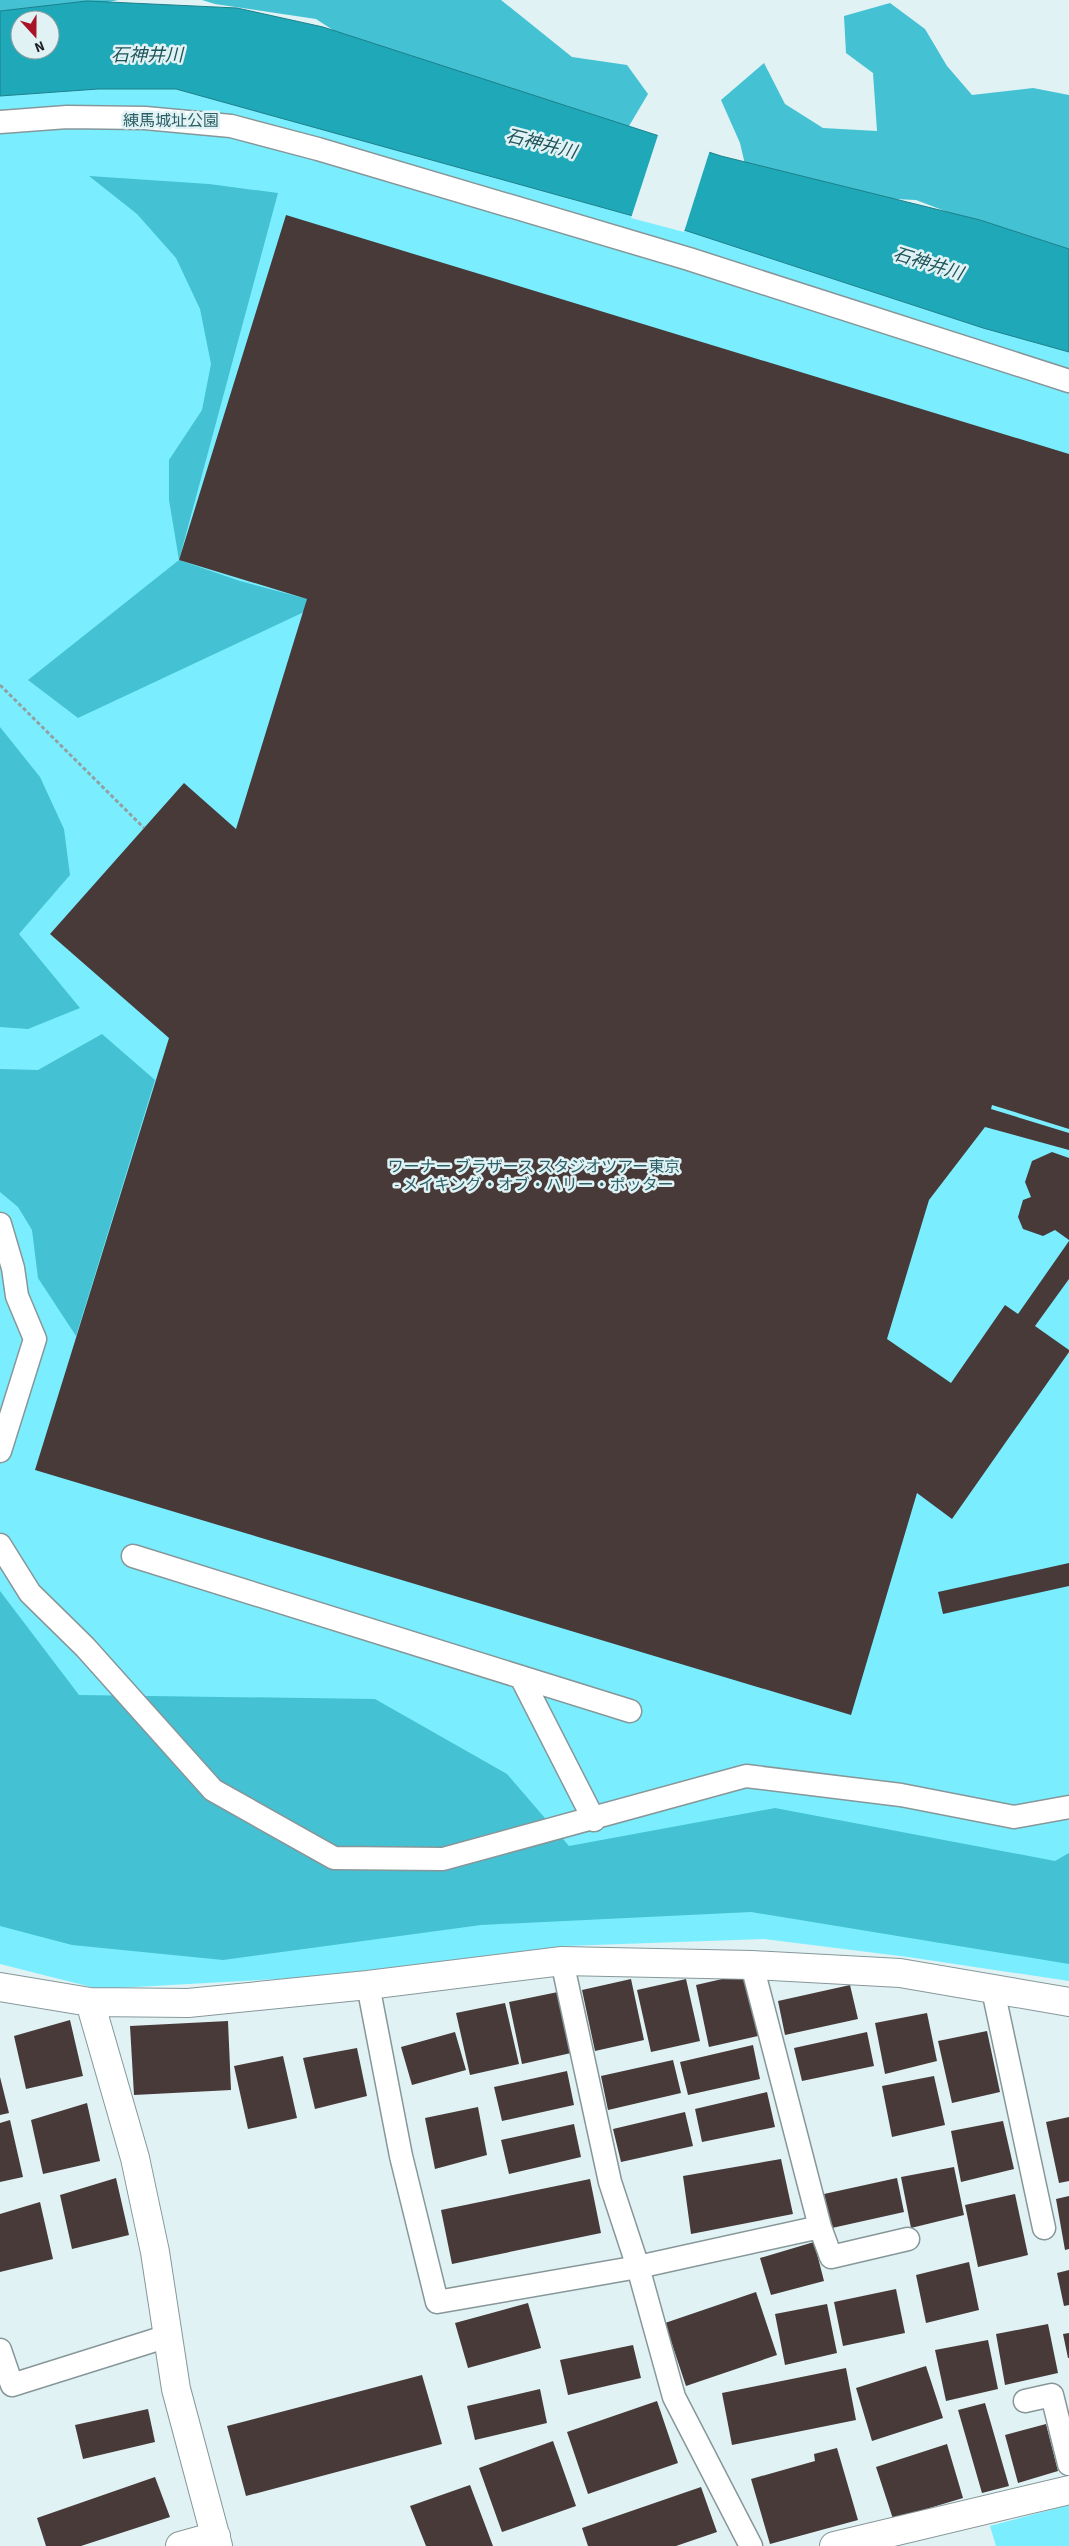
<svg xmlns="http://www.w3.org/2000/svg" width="1069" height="2546" font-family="'Source Sans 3','Noto Sans JP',sans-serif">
<rect width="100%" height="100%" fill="#e0f2f4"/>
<path fill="#7aeeff" d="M 98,89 L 176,89 L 687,231 L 983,328 L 1069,352 L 1069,1981 L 908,1957 L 764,1939 L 565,1946 L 314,1977 L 99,1989 L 0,1964 L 0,96 Z
M 1069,2505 L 1069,2546 L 996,2546 L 990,2526 Z"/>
<path fill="#44c1d2" d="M 0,0 L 118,0 L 20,20 L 0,38 Z
M 202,0 L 501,0 L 572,57 L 627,65 L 648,94 L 626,131 L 396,71 L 316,19 L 215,4 Z
M 890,3 L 925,29 L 947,66 L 972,95 L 1033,88 L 1069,95 L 1069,258 L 916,200 L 875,198 L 747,173 L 740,143 L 721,100 L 764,63 L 785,104 L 823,128 L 877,131 L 873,73 L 846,53 L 844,16 Z
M 89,176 L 209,184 L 278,193 L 179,560 L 240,581 L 307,599 L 304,612 L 78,718 L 28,680 L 179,560 L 169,500 L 169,460 L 202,410 L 211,364 L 200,309 L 176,258 L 137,214 Z
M 0,727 L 40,777 L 64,829 L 70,875 L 19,934 L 80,1008 L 28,1029 L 0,1027 Z
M 102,1034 L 155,1080 L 76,1336 L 38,1278 L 32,1230 L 18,1207 L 0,1192 L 0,1069 L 38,1070 Z
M 0,1591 L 79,1695 L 375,1699 L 507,1774 L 569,1846 L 775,1808 L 1055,1861 L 1069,1853 L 1069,1964 L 751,1912 L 481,1925 L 223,1960 L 72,1945 L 0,1926 Z"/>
<path fill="#1ea8b8" stroke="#1d808b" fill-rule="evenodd" d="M 87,1 L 237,8 L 323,27 L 721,156 L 980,220 L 1069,249 L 1069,352 L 983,328 L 687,231 L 176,89 L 98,89 L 0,96 L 0,11 ZM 20,20 L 50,20 L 50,50 L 20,50 Z"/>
<path fill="#e0f2f4" d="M 659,132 L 710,150 L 684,232 L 631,218 Z"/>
<path fill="#473a39" d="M 286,215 L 1069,454 L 1069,1129 L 992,1105 L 991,1109 L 1069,1133 L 1069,1150 L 985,1127 L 929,1200 L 887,1339 L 951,1383 L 1005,1305 L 1018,1314 L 1069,1241 L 1069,1279 L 1035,1326 L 1069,1350 L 1069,1352 L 952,1519 L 917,1493 L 851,1715 L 35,1470 L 169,1038 L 50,934 L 184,783 L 236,829 L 307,599 L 179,560 Z
M 1052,1152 L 1069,1158 L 1069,1240 L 1055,1230 L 1043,1236 L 1023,1229 L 1018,1217 L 1023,1200 L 1031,1197 L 1025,1182 L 1032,1161 Z
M 1069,1563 L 1069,1586 L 943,1614 L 938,1592 Z
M 744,1974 L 758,2036 L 709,2047 L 696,1985 Z
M 631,1979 L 644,2040 L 595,2051 L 582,1990 Z
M 686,1979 L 700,2041 L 651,2052 L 637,1990 Z
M 850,1985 L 858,2019 L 785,2035 L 778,2001 Z
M 558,1992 L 571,2053 L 522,2064 L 509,2002 Z
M 505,2003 L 519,2064 L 470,2075 L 456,2013 Z
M 927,2013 L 937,2061 L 885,2074 L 875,2023 Z
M 70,2020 L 83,2076 L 26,2089 L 14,2036 Z
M 228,2021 L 231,2090 L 134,2095 L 130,2026 Z
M 987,2031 L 1000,2092 L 952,2103 L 938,2041 Z
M 455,2032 L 466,2070 L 412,2085 L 401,2047 Z
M 867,2032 L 874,2066 L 802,2081 L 794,2048 Z
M 753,2045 L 760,2079 L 688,2095 L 680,2062 Z
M 357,2048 L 367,2096 L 315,2109 L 303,2058 Z
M 283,2056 L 297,2118 L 248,2129 L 234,2066 Z
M 673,2060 L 681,2093 L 608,2110 L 601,2076 Z
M 567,2071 L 574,2105 L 502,2121 L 494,2087 Z
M 934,2076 L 945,2125 L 892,2137 L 882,2086 Z
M 0,2077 L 9,2113 L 0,2115 Z
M 767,2092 L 775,2127 L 702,2142 L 695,2109 Z
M 87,2103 L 100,2161 L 43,2174 L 31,2120 Z
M 478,2107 L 487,2155 L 435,2169 L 425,2118 Z
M 685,2112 L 693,2146 L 621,2162 L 613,2129 Z
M 1069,2117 L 1069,2181 L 1059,2183 L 1046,2122 Z
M 10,2120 L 23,2177 L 0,2182 L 0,2123 Z
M 1003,2121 L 1014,2169 L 961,2182 L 951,2131 Z
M 574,2124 L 581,2157 L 509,2174 L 501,2140 Z
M 781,2159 L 793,2214 L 691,2234 L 683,2176 Z
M 954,2167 L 964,2215 L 911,2228 L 901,2177 Z
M 116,2178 L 129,2235 L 72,2249 L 60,2195 Z
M 897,2178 L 904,2212 L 832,2228 L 824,2194 Z
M 590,2179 L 601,2233 L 452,2264 L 441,2210 Z
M 1015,2194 L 1028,2255 L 978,2267 L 965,2205 Z
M 1069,2196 L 1069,2249 L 1065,2250 L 1056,2199 Z
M 40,2202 L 53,2259 L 0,2272 L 0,2214 Z
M 814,2242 L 824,2281 L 771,2295 L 760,2258 Z
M 969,2262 L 979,2310 L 926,2323 L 916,2275 Z
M 1069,2270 L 1069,2305 L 1064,2306 L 1057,2273 Z
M 896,2289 L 905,2333 L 843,2346 L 834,2302 Z
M 756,2292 L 777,2355 L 686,2386 L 665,2323 Z
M 528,2303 L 541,2348 L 468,2368 L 455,2323 Z
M 827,2304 L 837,2353 L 785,2365 L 775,2314 Z
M 1048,2324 L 1058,2373 L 1005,2385 L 996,2334 Z
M 1069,2333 L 1069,2358 L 1068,2358 L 1063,2334 Z
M 988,2340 L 998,2389 L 946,2401 L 935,2350 Z
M 633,2345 L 641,2378 L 568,2395 L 560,2360 Z
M 926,2366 L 943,2418 L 872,2441 L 856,2388 Z
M 846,2368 L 856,2420 L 732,2445 L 722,2393 Z
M 422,2375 L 442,2444 L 246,2496 L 227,2426 Z
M 540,2389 L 547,2423 L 475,2440 L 467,2406 Z
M 657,2401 L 678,2463 L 588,2494 L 567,2432 Z
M 985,2403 L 1009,2486 L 982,2493 L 958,2410 Z
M 148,2409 L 155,2442 L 83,2459 L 75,2425 Z
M 1046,2424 L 1058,2471 L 1018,2483 L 1005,2435 Z
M 553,2441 L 576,2506 L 502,2532 L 479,2468 Z
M 947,2444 L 963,2498 L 893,2519 L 876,2467 Z
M 837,2448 L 858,2520 L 770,2544 L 751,2479 L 815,2461 L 814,2454 Z
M 155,2477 L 170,2517 L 81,2546 L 46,2546 L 37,2518 Z
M 470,2485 L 493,2546 L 426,2546 L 410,2506 Z
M 701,2487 L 717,2532 L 676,2546 L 588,2546 L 582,2528 Z"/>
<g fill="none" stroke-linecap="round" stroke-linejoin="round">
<g stroke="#879799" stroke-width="25">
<path id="lane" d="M 0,122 L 67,117 L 145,118 L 231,126 L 318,149 L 689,259 L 1069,381
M 0,1224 L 13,1268 L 17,1296 L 35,1339 L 0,1451
M 0,1545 L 30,1593 L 85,1647 L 213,1790 L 334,1858 L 443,1859 L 746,1776 L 901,1795 L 1014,1817 L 1069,1807
M 133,1556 L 630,1711
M 521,1677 L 594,1820
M 562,1961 L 610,2182 L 638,2267 L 674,2397 L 751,2546
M 368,1985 L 401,2156 L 437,2302 L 638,2267 L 820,2227 L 752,1965
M 993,1990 L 1044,2228
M 820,2227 L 831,2257 L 908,2239
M 0,2350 L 12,2385 L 168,2336
M 1025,2401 L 1052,2395 L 1069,2464"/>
</g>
<g stroke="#879799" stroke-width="30">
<path id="street" d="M 0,1987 L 90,2002 L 188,2003 L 368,1985 L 562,1961 L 752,1965 L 900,1973 L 1069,2002
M 90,2002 L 135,2158 L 155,2252 L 176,2389 L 218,2546
M 180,2546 L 216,2536
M 834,2546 L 1069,2490"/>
</g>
<path stroke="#93a0a1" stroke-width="3" stroke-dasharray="4 2.5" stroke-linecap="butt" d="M 0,685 L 144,828"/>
<use href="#lane" stroke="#fff" stroke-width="22"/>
<use href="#street" stroke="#fff" stroke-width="28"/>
</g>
<g text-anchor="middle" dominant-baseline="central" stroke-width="5" stroke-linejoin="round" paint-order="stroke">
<g font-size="16" fill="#2c6067" stroke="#e0f2f4">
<text x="171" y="121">練馬城址公園</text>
<text x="534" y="1167">ワーナー ブラザース スタジオツアー東京<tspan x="534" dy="18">- メイキング・オブ・ハリー・ポッター</tspan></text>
</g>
<g font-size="18" font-style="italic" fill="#20545c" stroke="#e0f2f4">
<text x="147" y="55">石神井川</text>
<text transform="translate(541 144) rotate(14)">石神井川</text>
<text transform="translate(928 264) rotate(17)">石神井川</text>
</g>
</g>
<g transform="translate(35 35) rotate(159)"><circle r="24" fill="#e0f2f4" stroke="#919ea0"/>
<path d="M0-4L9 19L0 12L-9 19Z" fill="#a91326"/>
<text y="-8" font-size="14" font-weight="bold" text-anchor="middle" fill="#1b2122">N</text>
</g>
</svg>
